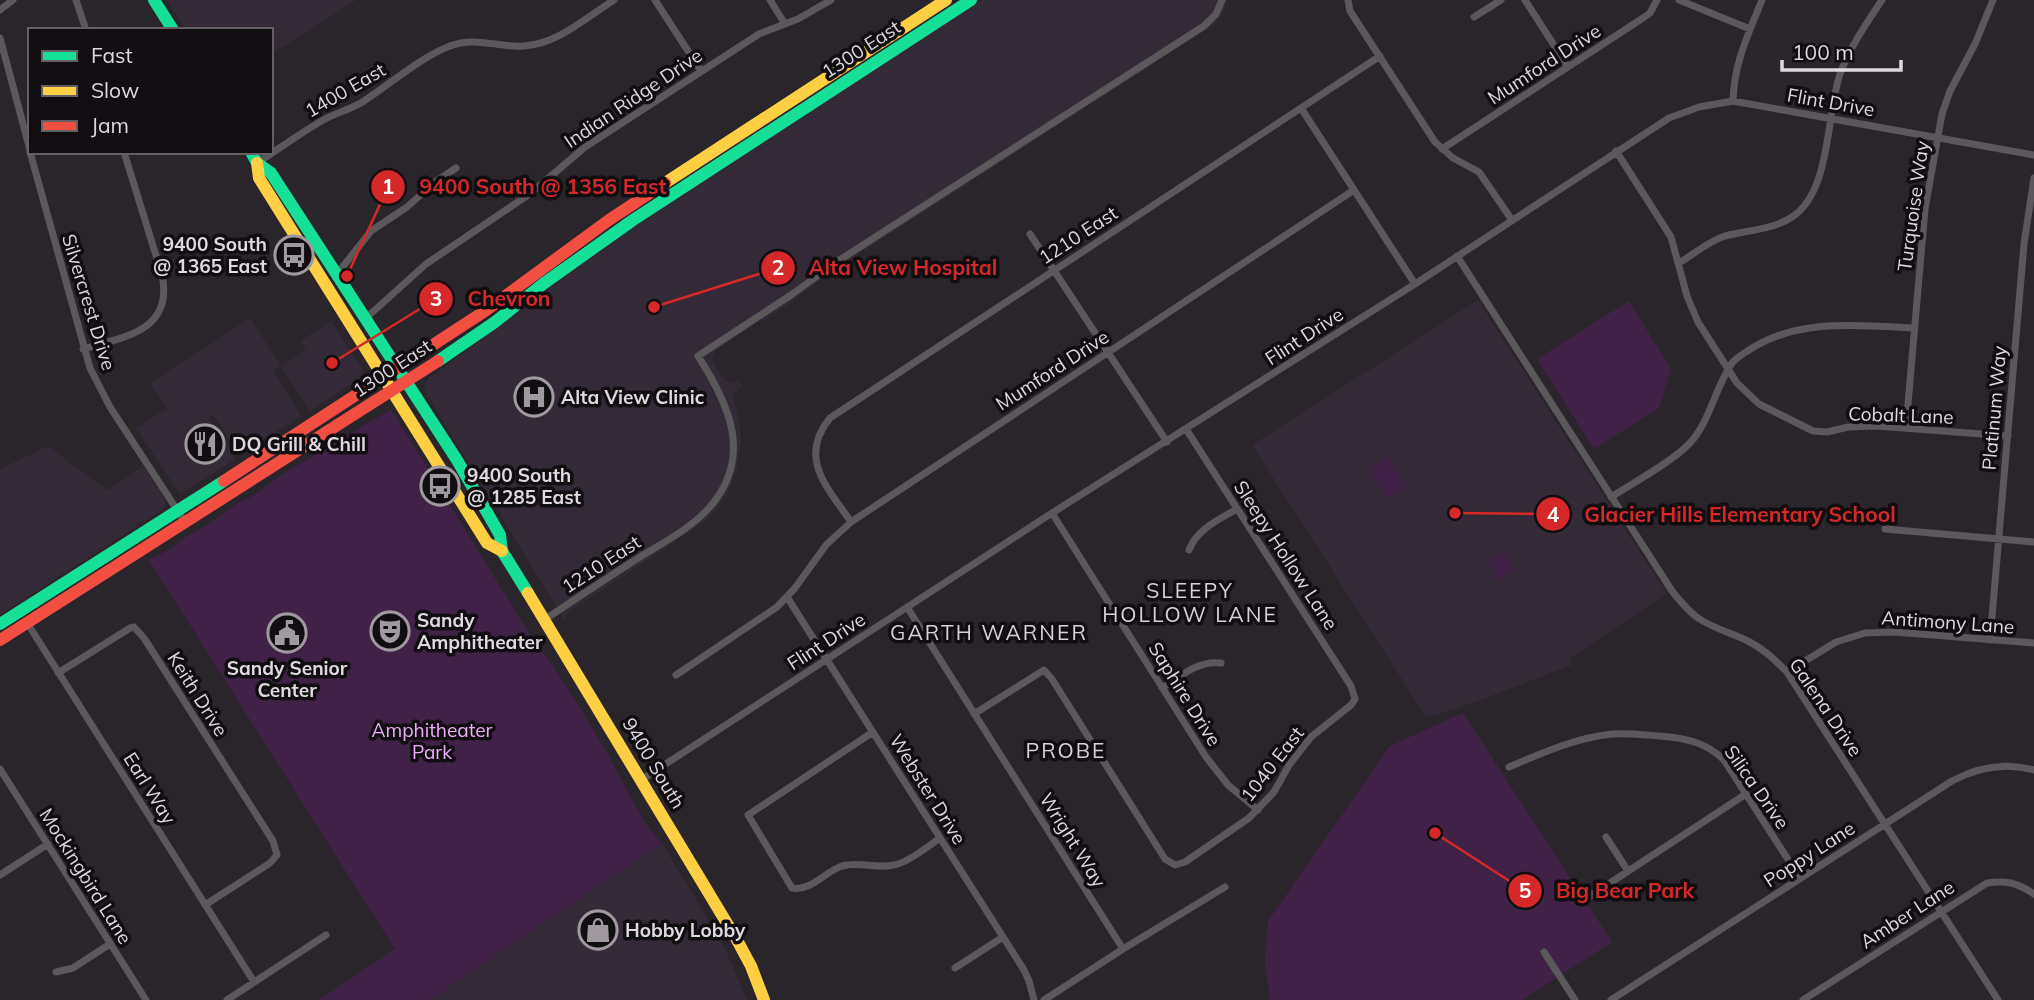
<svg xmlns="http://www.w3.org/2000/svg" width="2034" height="1000" font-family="Mulish,sans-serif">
<rect width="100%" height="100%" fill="#2a252a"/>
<path fill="#342936" d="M 167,0 L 356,0 L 271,55 L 271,30 L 186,30 Z
M 981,0 L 1228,0 L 1223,14 L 1215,24 L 831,272 L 792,302 L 772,315 L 770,314 L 771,316 L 763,322 L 761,320 L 715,351 L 712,360 L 724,380 L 731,383 L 738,379 L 743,386 L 735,392 L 733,396 L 739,419 L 741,440 L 737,470 L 729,490 L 718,508 L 703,523 L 569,612 L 566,615 L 565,621 L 427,395 L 424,386 L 428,379 L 587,260 L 649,216 Z
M 1478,300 L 1667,594 L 1570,658 L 1572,665 L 1459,708 L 1426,717 L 1252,445 Z
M 250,318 L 281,366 L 306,350 L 300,341 L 331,321 L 362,368 L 362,375 L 359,379 L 310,411 L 281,366 L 273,370 L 301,416 L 240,455 L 213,415 L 209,418 L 236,459 L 184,492 L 179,493 L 136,428 L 166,409 L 169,412 L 150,383 Z
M 48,446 L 107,490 L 143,466 L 165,499 L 165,508 L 0,615 L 0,469 Z
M 662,843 L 722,942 L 747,1000 L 430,1000 Z"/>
<path fill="#402246" d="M 1629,301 L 1671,369 L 1659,408 L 1594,449 L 1537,359 Z
M 390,410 L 394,414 L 525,627 C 557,669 584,714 611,760 C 627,789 639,820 662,843 L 430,1000 L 319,1000 L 395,949 L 149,560 L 171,549 L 184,538 L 209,524 L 236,504 L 253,496 L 278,477 Z
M 1387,457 L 1407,487 L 1388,499 L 1369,469 Z
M 1503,552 L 1514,570 L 1499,580 L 1488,562 Z
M 1463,713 L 1612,942 L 1522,1000 L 1270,1000 L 1265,962 L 1268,921 L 1390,746 Z"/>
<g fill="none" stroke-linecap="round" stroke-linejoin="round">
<path stroke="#5a585a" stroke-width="7" d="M 76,0 L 86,30
M 655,0 L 701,71
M 770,0 L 785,24
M 1348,0 L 1350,11 L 1435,142 L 1453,158 L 1479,172 L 1512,220
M 1525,0 L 1568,67
M 1679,0 L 1750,29
M 0,10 L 13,0
M 1474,17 L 1501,0
M 0,38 L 30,150
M 1733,101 C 1734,63 1748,35 1762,0
M 1301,108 L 1415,284
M 1442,149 L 1643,18 L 1650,13 L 1657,0
M 1616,151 L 1671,237 L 1687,296 L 1698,322 L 1737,383 L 1759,404 L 1813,431 L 1827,432 L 1848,427 L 1877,426 L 2008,436
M 30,152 L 90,368 L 110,407 L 185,522
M 257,163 C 280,148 302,132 325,119 C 338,112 352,109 364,101 C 390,84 421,57 450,46 C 475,36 499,48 524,46 C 558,44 587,17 614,0
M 1030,234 L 1167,442
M 1457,256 L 1672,591 C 1680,601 1688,611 1698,618 C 1714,629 1732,633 1748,641 C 1764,649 1775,660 1787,672 L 1998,1000
M 1679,263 C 1694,254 1709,241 1725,236 C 1747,230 1773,230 1792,217 C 1831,192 1826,116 1840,74 C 1850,47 1866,24 1882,0
M 337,274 L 371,231 L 407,207 L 435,182 L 456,168
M 366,318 L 426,264 L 531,193 L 585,147 L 759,34 L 798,19 L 831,0
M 83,349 C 124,337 174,331 162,275 L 124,152
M 1906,427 L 1925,209 L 1942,114 L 1950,91 L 1975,44 L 1993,0
M 1611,497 C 1633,483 1673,461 1690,443 C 1710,421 1715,388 1732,363 C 1736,358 1743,354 1749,350 C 1797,318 1859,325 1914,328
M 1052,513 L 1206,757 L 1228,785 L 1258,810
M 851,522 C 828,488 797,458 830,418 L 1380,56
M 1885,529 L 2034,542
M 1189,550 C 1197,529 1218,520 1237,509
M 787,597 L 1024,970 L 1029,981 L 1034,1000
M 907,607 L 1123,949
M 544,620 C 577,598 610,576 643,555 C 666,541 691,528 709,508 C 754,457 729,404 698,356 L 791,295 L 838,261 L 1204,26 L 1216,14 L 1222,0
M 26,621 L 254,982
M 1990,640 L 2024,244 L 2034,178
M 1787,672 L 1836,642 L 1865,633 L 1895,632 L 2034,643
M 58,673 L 130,628 L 134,627 L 144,638 L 273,841 L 277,855 L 270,863 L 205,905
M 676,675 L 777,607 L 795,588 L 826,545 L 851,522 L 1354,190
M 1162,688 C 1181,676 1198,660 1221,663
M 974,714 L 1044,670 L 1052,679 L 1165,859 L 1175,865 L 1185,862 L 1249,818 L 1274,792 L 1289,765 L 1311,737 L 1351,705 L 1355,699 L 1351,686 L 1186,429
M 873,732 L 748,815 L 792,888 C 810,892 826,871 842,866 C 861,861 879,870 898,864 C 913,859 927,847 940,838
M 1509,767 C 1542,753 1575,738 1612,734 C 1628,733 1644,735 1660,736 C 1685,738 1706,742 1724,760 L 1800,878
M 0,769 L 146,1000
M 641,780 L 1052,513 L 1415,284 L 1669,118 L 1699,107 L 1733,101 L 2034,155
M 1606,837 L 1628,871
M 0,875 L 48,844
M 1584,900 L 1746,794
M 1544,952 L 1575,1000
M 955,968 L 1003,937
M 56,972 L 73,968 L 110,944
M 227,1000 L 326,935
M 1044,1000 L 1123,949 L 1225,887
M 1611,1000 L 1952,781 C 1978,767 2005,762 2034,770
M 1803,1000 L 1987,883 C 2006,880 2018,883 2034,894"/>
<path stroke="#16e098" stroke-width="12" d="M 154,0 L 173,30
M 251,152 L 257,163 L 271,173 L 457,460 L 500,535 L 502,551 L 528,593
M 438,361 L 495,322 L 543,284 L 633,220 L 971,0
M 0,624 L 224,481"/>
<path stroke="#ffcf43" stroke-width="12" d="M 257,163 L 259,178 L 487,543 L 502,551
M 665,183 L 946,0
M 528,593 L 737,940 L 751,966 L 764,1000"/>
<path stroke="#f24e42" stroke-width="12" d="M 224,481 L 485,311 L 609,220 L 665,183
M 0,640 L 438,361"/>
</g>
<defs>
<g id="bus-ring" transform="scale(2.0125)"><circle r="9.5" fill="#110e12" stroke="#a09aa0" stroke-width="1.5"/><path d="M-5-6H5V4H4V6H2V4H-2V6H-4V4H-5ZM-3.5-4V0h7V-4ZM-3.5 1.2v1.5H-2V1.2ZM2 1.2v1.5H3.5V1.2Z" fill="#a09aa0"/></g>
<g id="hospital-ring" transform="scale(2.0125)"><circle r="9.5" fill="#110e12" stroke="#a09aa0" stroke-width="1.5"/><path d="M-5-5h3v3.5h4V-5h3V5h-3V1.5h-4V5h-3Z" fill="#a09aa0"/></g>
<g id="restaurant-ring" transform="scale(2.0125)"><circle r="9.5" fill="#110e12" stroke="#a09aa0" stroke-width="1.5"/><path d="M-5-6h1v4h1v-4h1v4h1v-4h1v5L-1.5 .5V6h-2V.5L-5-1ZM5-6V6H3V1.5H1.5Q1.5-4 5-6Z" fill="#a09aa0"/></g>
<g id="theatre-ring" transform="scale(2.0125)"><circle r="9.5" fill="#110e12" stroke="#a09aa0" stroke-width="1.5"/><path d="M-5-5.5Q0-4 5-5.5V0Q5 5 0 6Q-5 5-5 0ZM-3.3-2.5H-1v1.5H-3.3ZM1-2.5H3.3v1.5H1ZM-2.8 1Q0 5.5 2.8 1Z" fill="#a09aa0"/></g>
<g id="civic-ring" transform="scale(2.0125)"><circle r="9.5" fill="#110e12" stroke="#a09aa0" stroke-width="1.5"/><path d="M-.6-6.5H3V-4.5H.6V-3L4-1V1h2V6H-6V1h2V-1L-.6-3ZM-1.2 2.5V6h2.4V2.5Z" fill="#a09aa0"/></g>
<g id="shop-ring" transform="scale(2.0125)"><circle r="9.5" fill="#110e12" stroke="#a09aa0" stroke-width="1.5"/><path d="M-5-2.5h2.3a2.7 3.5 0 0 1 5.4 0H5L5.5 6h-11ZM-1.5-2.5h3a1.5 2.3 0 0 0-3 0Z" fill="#a09aa0"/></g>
</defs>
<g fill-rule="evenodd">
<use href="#bus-ring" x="294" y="255"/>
<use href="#hospital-ring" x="534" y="397"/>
<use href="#restaurant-ring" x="205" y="444"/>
<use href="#bus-ring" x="440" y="486"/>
<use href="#theatre-ring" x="390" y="631"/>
<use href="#civic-ring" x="287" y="633"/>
<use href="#shop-ring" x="598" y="930"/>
</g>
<g text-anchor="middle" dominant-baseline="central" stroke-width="7" stroke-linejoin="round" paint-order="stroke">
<g font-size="19" fill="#dfd9df" stroke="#110e12">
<text transform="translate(861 49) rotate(-33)">1300 East</text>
<text transform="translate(1544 64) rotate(-33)">Mumford Drive</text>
<text transform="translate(345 90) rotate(-30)">1400 East</text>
<text transform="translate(633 98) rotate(-34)">Indian Ridge Drive</text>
<text transform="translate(1831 102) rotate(10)">Flint Drive</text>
<text transform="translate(1913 206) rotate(-82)">Turquoise Way</text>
<text transform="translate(1078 235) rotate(-33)">1210 East</text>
<text transform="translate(89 302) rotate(73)">Silvercrest Drive</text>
<text transform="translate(1304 336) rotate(-33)">Flint Drive</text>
<text transform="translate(392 368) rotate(-33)">1300 East</text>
<text transform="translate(1052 370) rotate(-33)">Mumford Drive</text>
<text transform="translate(1994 408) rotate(-85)">Platinum Way</text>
<text transform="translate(1901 415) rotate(2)">Cobalt Lane</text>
<text transform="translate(1286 555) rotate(57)">Sleepy Hollow Lane</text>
<text transform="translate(601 564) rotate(-33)">1210 East</text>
<text transform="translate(1948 622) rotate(4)">Antimony Lane</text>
<text transform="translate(826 641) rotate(-33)">Flint Drive</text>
<text transform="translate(198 694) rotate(58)">Keith Drive</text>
<text transform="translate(1185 694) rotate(58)">Saphire Drive</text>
<text transform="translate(1826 707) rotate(56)">Galena Drive</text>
<text transform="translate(654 763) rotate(59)">9400 South</text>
<text transform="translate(1272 764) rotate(-52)">1040 East</text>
<text transform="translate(1757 787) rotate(55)">Silica Drive</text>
<text transform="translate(150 788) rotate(58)">Earl Way</text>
<text transform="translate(928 789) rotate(58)">Webster Drive</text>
<text transform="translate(1073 840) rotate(58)">Wright Way</text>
<text transform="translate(1809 854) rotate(-33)">Poppy Lane</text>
<text transform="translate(86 876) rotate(58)">Mockingbird Lane</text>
<text transform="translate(1907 914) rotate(-33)">Amber Lane</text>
</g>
<g font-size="19" font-weight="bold" fill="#dfd9df" stroke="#110e12" text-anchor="start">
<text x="267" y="244" text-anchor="end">9400 South<tspan x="267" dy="22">@ 1365 East</tspan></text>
<text x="561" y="397">Alta View Clinic</text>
<text x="232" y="444">DQ Grill &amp; Chill</text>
<text x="467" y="475">9400 South<tspan x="467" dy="22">@ 1285 East</tspan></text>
<text x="417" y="620">Sandy<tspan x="417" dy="22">Amphitheater</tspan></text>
<text x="287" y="668" text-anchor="middle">Sandy Senior<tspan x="287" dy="22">Center</tspan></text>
<text x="625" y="930">Hobby Lobby</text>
</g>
<g font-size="19" fill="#efaefa" stroke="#110e12">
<text x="432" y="730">Amphitheater<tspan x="432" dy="22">Park</tspan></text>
</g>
<g font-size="21" letter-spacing="2" fill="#dacfdb" stroke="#110e12">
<text x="1190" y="590">SLEEPY<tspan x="1190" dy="24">HOLLOW LANE</tspan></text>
<text x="989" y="632">GARTH WARNER</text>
<text x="1066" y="750">PROBE</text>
</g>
</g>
<path fill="none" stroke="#d62828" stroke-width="2.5" d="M347 276L388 187M654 307L778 268M332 363L436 299M1455 513L1553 514M1435 833L1525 891"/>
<g fill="#d62828" stroke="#110e12" stroke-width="2.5">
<circle cx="347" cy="276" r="7"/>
<circle cx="654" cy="307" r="7"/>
<circle cx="332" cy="363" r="7"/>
<circle cx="1455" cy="513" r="7"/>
<circle cx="1435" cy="833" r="7"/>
<circle cx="388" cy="187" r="18"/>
<circle cx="778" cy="268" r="18"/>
<circle cx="436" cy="299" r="18"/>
<circle cx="1553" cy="514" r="18"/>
<circle cx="1525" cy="891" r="18"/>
</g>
<g font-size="21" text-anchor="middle" font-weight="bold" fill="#fff">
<text x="388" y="194">1</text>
<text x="778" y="275">2</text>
<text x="436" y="306">3</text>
<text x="1553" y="522">4</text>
<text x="1525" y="898">5</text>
</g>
<g font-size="21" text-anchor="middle" font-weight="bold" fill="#d62828" stroke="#110e12" stroke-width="7" stroke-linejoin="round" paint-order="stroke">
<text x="543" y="194">9400 South @ 1356 East</text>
<text x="903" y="275">Alta View Hospital</text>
<text x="509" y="306">Chevron</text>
<text x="1740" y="522">Glacier Hills Elementary School</text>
<text x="1625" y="898">Big Bear Park</text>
</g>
<rect x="28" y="28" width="245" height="126" fill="#110e12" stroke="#635f64" stroke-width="2"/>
<rect x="42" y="51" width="35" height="10" fill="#16e098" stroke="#635f64" stroke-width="2"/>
<text x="91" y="63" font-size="21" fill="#dfd9df">Fast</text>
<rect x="42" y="86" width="35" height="10" fill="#ffcf43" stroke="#635f64" stroke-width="2"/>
<text x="91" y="98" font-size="21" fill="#dfd9df">Slow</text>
<rect x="42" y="121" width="35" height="10" fill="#f24e42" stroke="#635f64" stroke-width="2"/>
<text x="91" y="133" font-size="21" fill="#dfd9df">Jam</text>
<path d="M1782 60v10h119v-10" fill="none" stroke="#dfd9df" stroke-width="3.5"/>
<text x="1792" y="60" font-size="21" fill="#dfd9df" stroke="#110e12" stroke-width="5" paint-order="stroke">100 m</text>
</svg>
